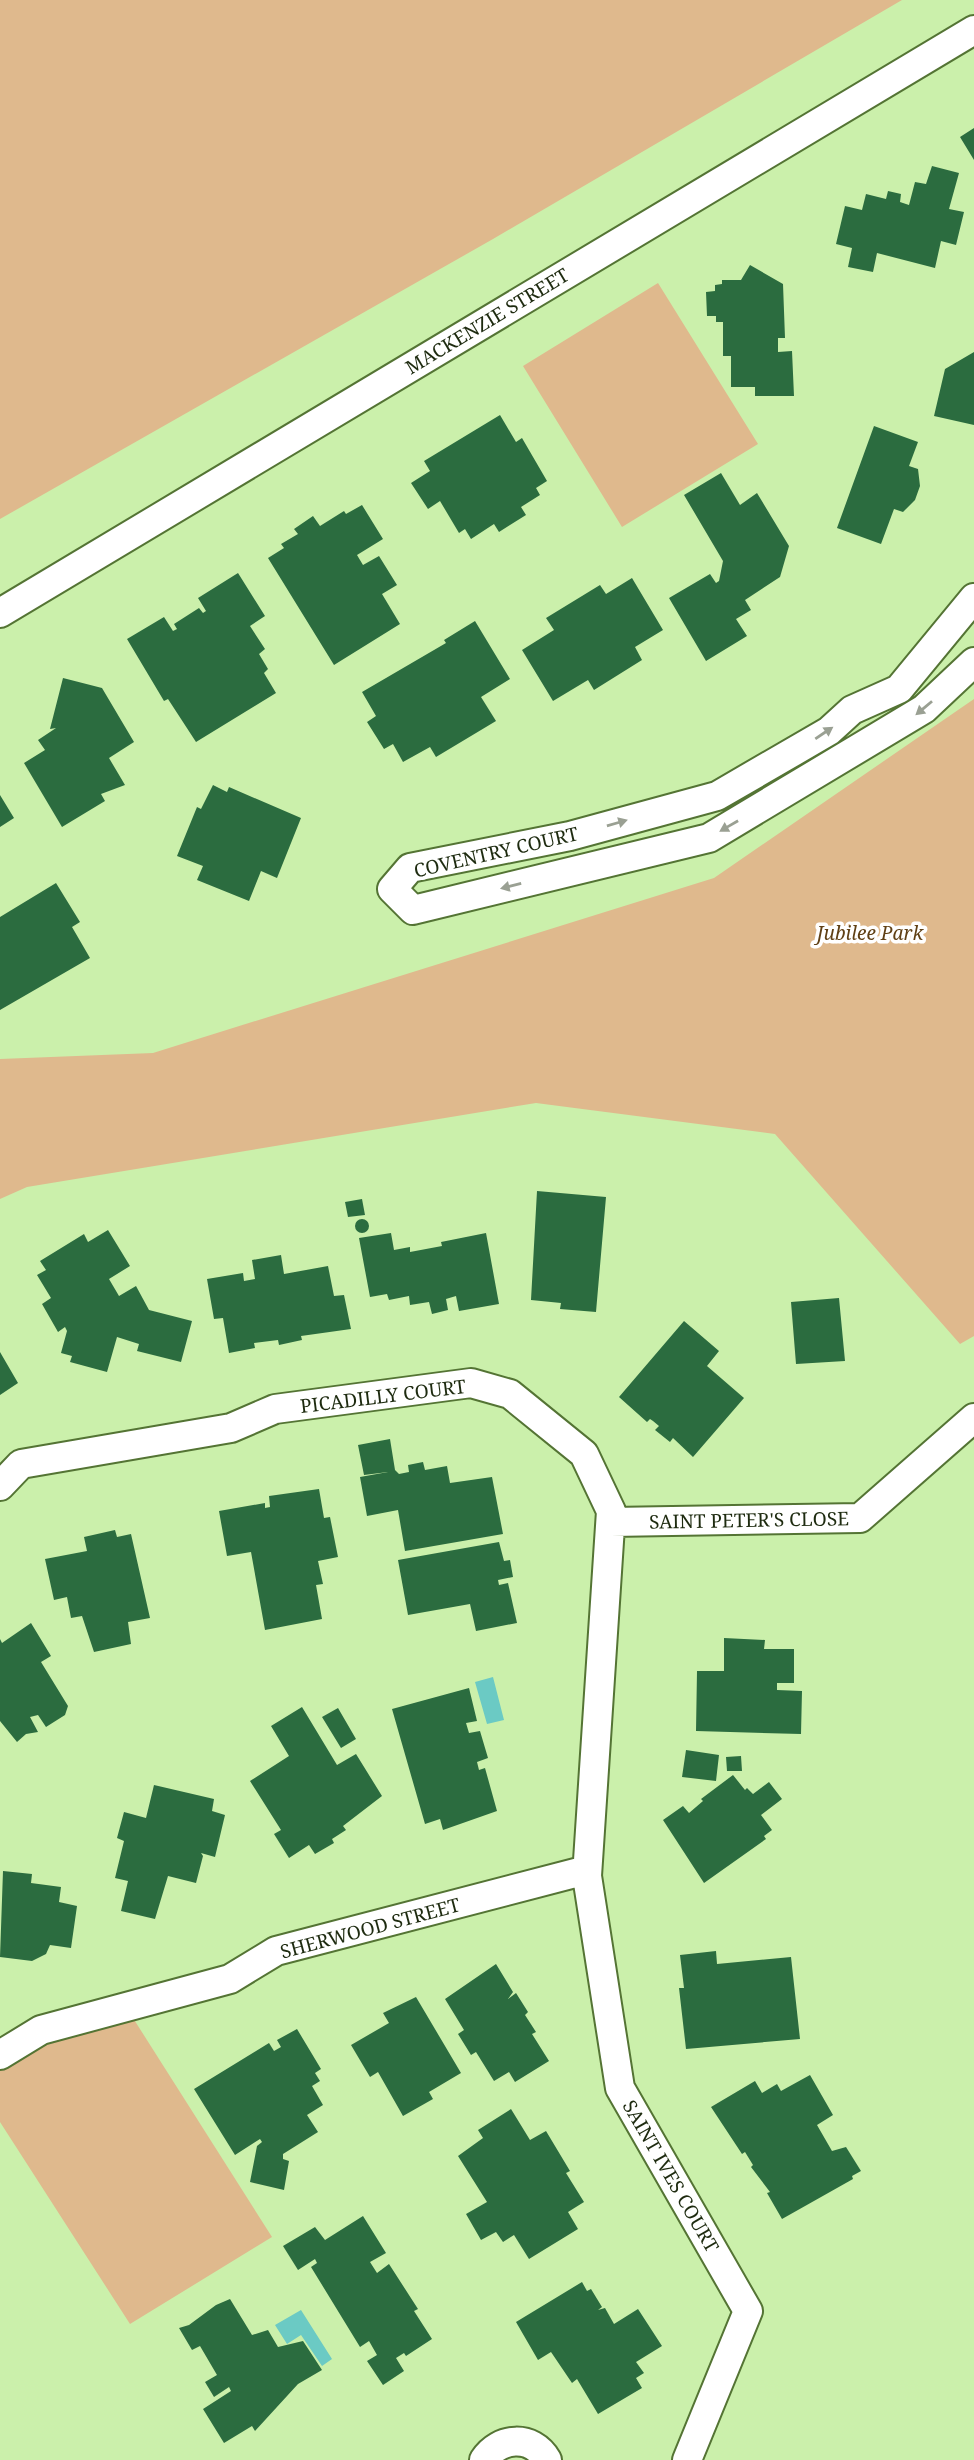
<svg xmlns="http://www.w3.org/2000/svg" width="974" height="2460" font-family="'Noto Serif',serif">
<rect width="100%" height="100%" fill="#cbf0ab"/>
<path fill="#dfb98d" d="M 0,0 L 902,0 L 493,239 L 0,519 Z
M 658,283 L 758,444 L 622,527 L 523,366 Z
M 974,699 L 974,1336 L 960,1344 L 775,1134 L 536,1103 L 27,1187 L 0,1199 L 0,1059 L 153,1053 L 714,878 Z
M 126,2007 L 272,2237 L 130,2324 L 0,2122 L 0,2055 Z"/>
<path fill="#6bcac4" d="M 493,1677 L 504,1720 L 487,1724 L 475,1682 Z
M 301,2310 L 332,2359 L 322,2366 L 301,2335 L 287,2344 L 275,2325 Z"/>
<path fill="#2b6c3f" d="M 974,128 L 974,160 L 960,137 Z
M 932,166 L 959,173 L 949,209 L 964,212 L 956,245 L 941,241 L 935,268 L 877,253 L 873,272 L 848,267 L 852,248 L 836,244 L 845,206 L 862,210 L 866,194 L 886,199 L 888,191 L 901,194 L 900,202 L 909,205 L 915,182 L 926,184 Z
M 750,265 L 783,284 L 785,338 L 778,338 L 778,352 L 792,351 L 794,396 L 755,396 L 755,387 L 731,387 L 731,356 L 723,356 L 723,322 L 716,322 L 716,316 L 707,316 L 706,292 L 715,291 L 715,285 L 722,284 L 722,280 L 741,280 Z
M 974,352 L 974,425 L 934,416 L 945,369 Z
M 500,415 L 516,442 L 522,438 L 547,481 L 536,488 L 540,495 L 521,507 L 526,515 L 499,532 L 494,524 L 471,539 L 465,529 L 459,533 L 440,501 L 428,509 L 411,483 L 430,471 L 424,461 Z
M 874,426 L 918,442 L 909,466 L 918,469 L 920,486 L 915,500 L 903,512 L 894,509 L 881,544 L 837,528 Z
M 721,473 L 740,505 L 757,493 L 789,546 L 780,577 L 745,600 L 751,610 L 736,619 L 747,636 L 706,661 L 669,598 L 710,574 L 716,583 L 719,581 L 723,561 L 684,495 Z
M 362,505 L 383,539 L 357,555 L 363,565 L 379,556 L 397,585 L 382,594 L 400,624 L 334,665 L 268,558 L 284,548 L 281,544 L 298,534 L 294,529 L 313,516 L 320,526 L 344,511 L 346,514 Z
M 238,573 L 265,616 L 250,626 L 265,649 L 259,654 L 268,669 L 264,673 L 276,693 L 196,742 L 168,699 L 164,701 L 127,639 L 164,617 L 173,631 L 177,629 L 174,624 L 199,608 L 203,613 L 206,611 L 198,598 Z
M 632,578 L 663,630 L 635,647 L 642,660 L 594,690 L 588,680 L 553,701 L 522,650 L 554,630 L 546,618 L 600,585 L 606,594 Z
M 475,621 L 510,679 L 481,697 L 496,721 L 436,757 L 430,747 L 403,762 L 393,744 L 384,749 L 367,722 L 376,716 L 362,692 L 446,643 L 444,640 Z
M 63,678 L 102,688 L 134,742 L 109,758 L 125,785 L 101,794 L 105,801 L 62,827 L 24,763 L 45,750 L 38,740 L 56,728 L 50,729 Z
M 213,785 L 227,792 L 229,787 L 301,818 L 277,878 L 261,871 L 249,901 L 197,880 L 203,866 L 177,856 L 197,807 L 201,809 Z
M 0,795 L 14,818 L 0,827 Z
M 56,883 L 80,922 L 72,927 L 90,958 L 0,1010 L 0,917 Z
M 537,1191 L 606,1197 L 596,1312 L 560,1309 L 561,1303 L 531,1300 Z
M 362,1199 L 365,1215 L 348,1217 L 345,1202 Z
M355 1226a7 7 0 1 1 14 0a7 7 0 1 1-14 0Z
M 108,1230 L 130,1266 L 109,1279 L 119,1296 L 136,1286 L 149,1310 L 192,1321 L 181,1362 L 137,1351 L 139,1344 L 117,1337 L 107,1372 L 70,1362 L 72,1356 L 61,1353 L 67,1331 L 65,1327 L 58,1332 L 42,1304 L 51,1298 L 37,1275 L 46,1270 L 40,1261 L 84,1234 L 88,1242 Z
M 391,1233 L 394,1250 L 410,1247 L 410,1252 L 442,1246 L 441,1242 L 486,1233 L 499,1304 L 459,1311 L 456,1296 L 446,1299 L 448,1310 L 432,1314 L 429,1302 L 410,1305 L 409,1296 L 389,1300 L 387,1294 L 370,1297 L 359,1238 Z
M 281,1255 L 284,1274 L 328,1266 L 334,1296 L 344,1295 L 351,1329 L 301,1336 L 302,1340 L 279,1345 L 278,1340 L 254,1343 L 255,1348 L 229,1353 L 223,1318 L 214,1319 L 207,1279 L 243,1273 L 244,1281 L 255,1279 L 252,1260 Z
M 839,1298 L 845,1361 L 796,1364 L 791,1302 Z
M 684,1321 L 719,1351 L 707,1366 L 744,1398 L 693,1457 L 673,1438 L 670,1442 L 655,1430 L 659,1426 L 653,1421 L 650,1419 L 647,1422 L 619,1397 Z
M 0,1352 L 18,1383 L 0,1395 Z
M 390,1439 L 395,1470 L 399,1474 L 409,1472 L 408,1465 L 423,1462 L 425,1470 L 447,1466 L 450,1483 L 492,1477 L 503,1534 L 405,1551 L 398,1510 L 367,1516 L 360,1477 L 388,1472 L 364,1475 L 358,1445 Z
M 319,1489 L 324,1518 L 330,1517 L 338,1557 L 318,1561 L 323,1584 L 316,1585 L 322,1619 L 265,1630 L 251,1552 L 227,1556 L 219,1511 L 265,1503 L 265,1508 L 270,1507 L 269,1496 Z
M 115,1530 L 117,1537 L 131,1534 L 150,1618 L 128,1622 L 131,1644 L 94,1652 L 82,1616 L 71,1618 L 67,1597 L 54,1600 L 45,1559 L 87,1551 L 84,1537 Z
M 499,1542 L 504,1561 L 510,1560 L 513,1577 L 498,1580 L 499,1585 L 508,1583 L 517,1623 L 476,1631 L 470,1604 L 408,1615 L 398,1560 Z
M 31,1623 L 51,1656 L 41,1662 L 68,1706 L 65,1715 L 46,1727 L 38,1715 L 30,1717 L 38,1732 L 26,1734 L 17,1742 L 0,1721 L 0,1639 L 2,1643 Z
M 724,1638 L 765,1640 L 764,1649 L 794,1649 L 794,1683 L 777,1683 L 777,1690 L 802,1691 L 801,1734 L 696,1731 L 697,1671 L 724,1671 Z
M 469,1688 L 477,1721 L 466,1723 L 469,1733 L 480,1731 L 488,1758 L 477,1762 L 479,1770 L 485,1768 L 497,1811 L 443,1830 L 440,1819 L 425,1824 L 392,1709 Z
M 302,1707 L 337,1765 L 356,1754 L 382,1796 L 343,1826 L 346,1830 L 332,1839 L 334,1843 L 315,1854 L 309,1845 L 289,1858 L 274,1834 L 281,1830 L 250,1781 L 289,1756 L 271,1726 Z
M 338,1708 L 356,1739 L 341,1748 L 322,1717 Z
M 686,1750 L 719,1755 L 716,1781 L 682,1777 Z
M 741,1756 L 742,1771 L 727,1771 L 726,1757 Z
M 733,1775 L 745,1790 L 747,1788 L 753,1794 L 769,1782 L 782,1799 L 761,1815 L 772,1830 L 764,1836 L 766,1839 L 704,1883 L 663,1820 L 683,1806 L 689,1813 L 703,1801 L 701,1799 Z
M 154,1785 L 214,1799 L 212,1811 L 225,1815 L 215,1857 L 201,1853 L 203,1856 L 196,1883 L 168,1876 L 155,1919 L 121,1911 L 128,1881 L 115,1878 L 124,1841 L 117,1838 L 124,1812 L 146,1818 Z
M 3,1871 L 32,1874 L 31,1883 L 61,1887 L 59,1902 L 77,1906 L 71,1948 L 50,1945 L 46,1954 L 32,1961 L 0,1957 Z
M 716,1951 L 717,1964 L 791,1957 L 800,2039 L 686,2049 L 679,1988 L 684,1988 L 680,1955 Z
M 496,1964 L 513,1992 L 508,1999 L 516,1993 L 528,2012 L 525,2015 L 536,2032 L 532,2034 L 549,2061 L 515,2082 L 509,2072 L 494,2081 L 476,2052 L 471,2055 L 458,2034 L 464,2030 L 445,1999 Z
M 416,1997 L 461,2073 L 429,2092 L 433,2099 L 403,2116 L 378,2072 L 370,2077 L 351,2045 L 389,2023 L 383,2013 Z
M 297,2029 L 321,2069 L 315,2073 L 320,2081 L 312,2086 L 323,2105 L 307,2115 L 318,2132 L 283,2154 L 283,2159 L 289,2161 L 284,2190 L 250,2182 L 257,2146 L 262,2142 L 260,2139 L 235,2155 L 194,2089 L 269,2043 L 274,2051 L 281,2047 L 277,2040 Z
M 810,2075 L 833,2115 L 817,2125 L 832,2151 L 846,2147 L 861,2171 L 852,2176 L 853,2179 L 782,2219 L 767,2193 L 770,2192 L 751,2167 L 753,2165 L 745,2152 L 742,2154 L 711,2107 L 755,2081 L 762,2093 L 777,2084 L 781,2091 Z
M 511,2109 L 530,2140 L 546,2131 L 570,2171 L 566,2173 L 584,2202 L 568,2212 L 578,2229 L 529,2259 L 514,2235 L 503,2242 L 496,2232 L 481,2240 L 466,2214 L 487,2202 L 458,2156 L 483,2138 L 478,2130 Z
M 363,2216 L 386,2253 L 370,2262 L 377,2273 L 389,2264 L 418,2309 L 414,2311 L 432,2339 L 406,2356 L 404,2353 L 396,2358 L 404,2371 L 383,2385 L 367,2361 L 377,2355 L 369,2341 L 360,2347 L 311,2267 L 317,2263 L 315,2259 L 298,2270 L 283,2246 L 315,2227 L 325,2240 Z
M 582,2282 L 587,2291 L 591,2289 L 602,2307 L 598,2310 L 605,2308 L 614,2324 L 638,2309 L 662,2346 L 636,2362 L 644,2373 L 636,2378 L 642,2388 L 598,2414 L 577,2379 L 572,2383 L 551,2352 L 538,2360 L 516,2322 Z
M 230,2299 L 252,2335 L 268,2330 L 278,2347 L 303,2341 L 322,2370 L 298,2384 L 255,2431 L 252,2426 L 224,2443 L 203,2409 L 231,2391 L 229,2387 L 214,2397 L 205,2382 L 217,2375 L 200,2346 L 192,2350 L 179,2328 L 189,2325 L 216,2305 Z"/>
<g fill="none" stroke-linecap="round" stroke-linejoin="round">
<g stroke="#547434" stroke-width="32">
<path id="street" d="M 974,598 L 899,689 L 852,710 L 829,731 L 717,796 L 570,836 L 410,868 L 392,889 L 413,910 L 709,838 L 924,709 L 974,662
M 0,613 L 974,30
M 0,1486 L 21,1464 L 231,1428 L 275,1409 L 471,1383 L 510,1394 L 584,1454 L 611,1511 L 587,1876 L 620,2088 L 748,2311 L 687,2460
M 611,1522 L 860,1518 L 974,1418
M 0,2055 L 41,2030 L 230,1979 L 276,1951 L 579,1872 L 587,1876
M 484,2460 C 499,2437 532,2434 547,2460"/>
</g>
<use href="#street" stroke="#fff" stroke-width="28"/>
</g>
<defs><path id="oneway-solid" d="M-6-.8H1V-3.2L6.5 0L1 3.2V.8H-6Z" transform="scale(1.75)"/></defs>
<g fill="#9aa093">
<use href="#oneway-solid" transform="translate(924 708) rotate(140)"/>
<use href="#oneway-solid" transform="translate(824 733) rotate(-34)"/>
<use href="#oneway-solid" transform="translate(617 823) rotate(-16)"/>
<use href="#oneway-solid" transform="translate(729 826) rotate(150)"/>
<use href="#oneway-solid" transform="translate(511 886) rotate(166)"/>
</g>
<g text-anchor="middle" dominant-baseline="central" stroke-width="7" stroke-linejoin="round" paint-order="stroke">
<g font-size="19" fill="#1e2b10" stroke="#fff">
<text transform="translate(487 321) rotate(-31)">MACKENZIE STREET</text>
<text transform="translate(496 852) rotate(-13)">COVENTRY COURT</text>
<text transform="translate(383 1396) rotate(-7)">PICADILLY COURT</text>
<text transform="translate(749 1520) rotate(-1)">SAINT PETER'S CLOSE</text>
<text transform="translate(370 1928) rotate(-15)">SHERWOOD STREET</text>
<text transform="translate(671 2176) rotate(60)">SAINT IVES COURT</text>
</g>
<g font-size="19" font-style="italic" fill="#604015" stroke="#fff">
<text x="870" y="933">Jubilee Park</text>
</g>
</g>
</svg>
